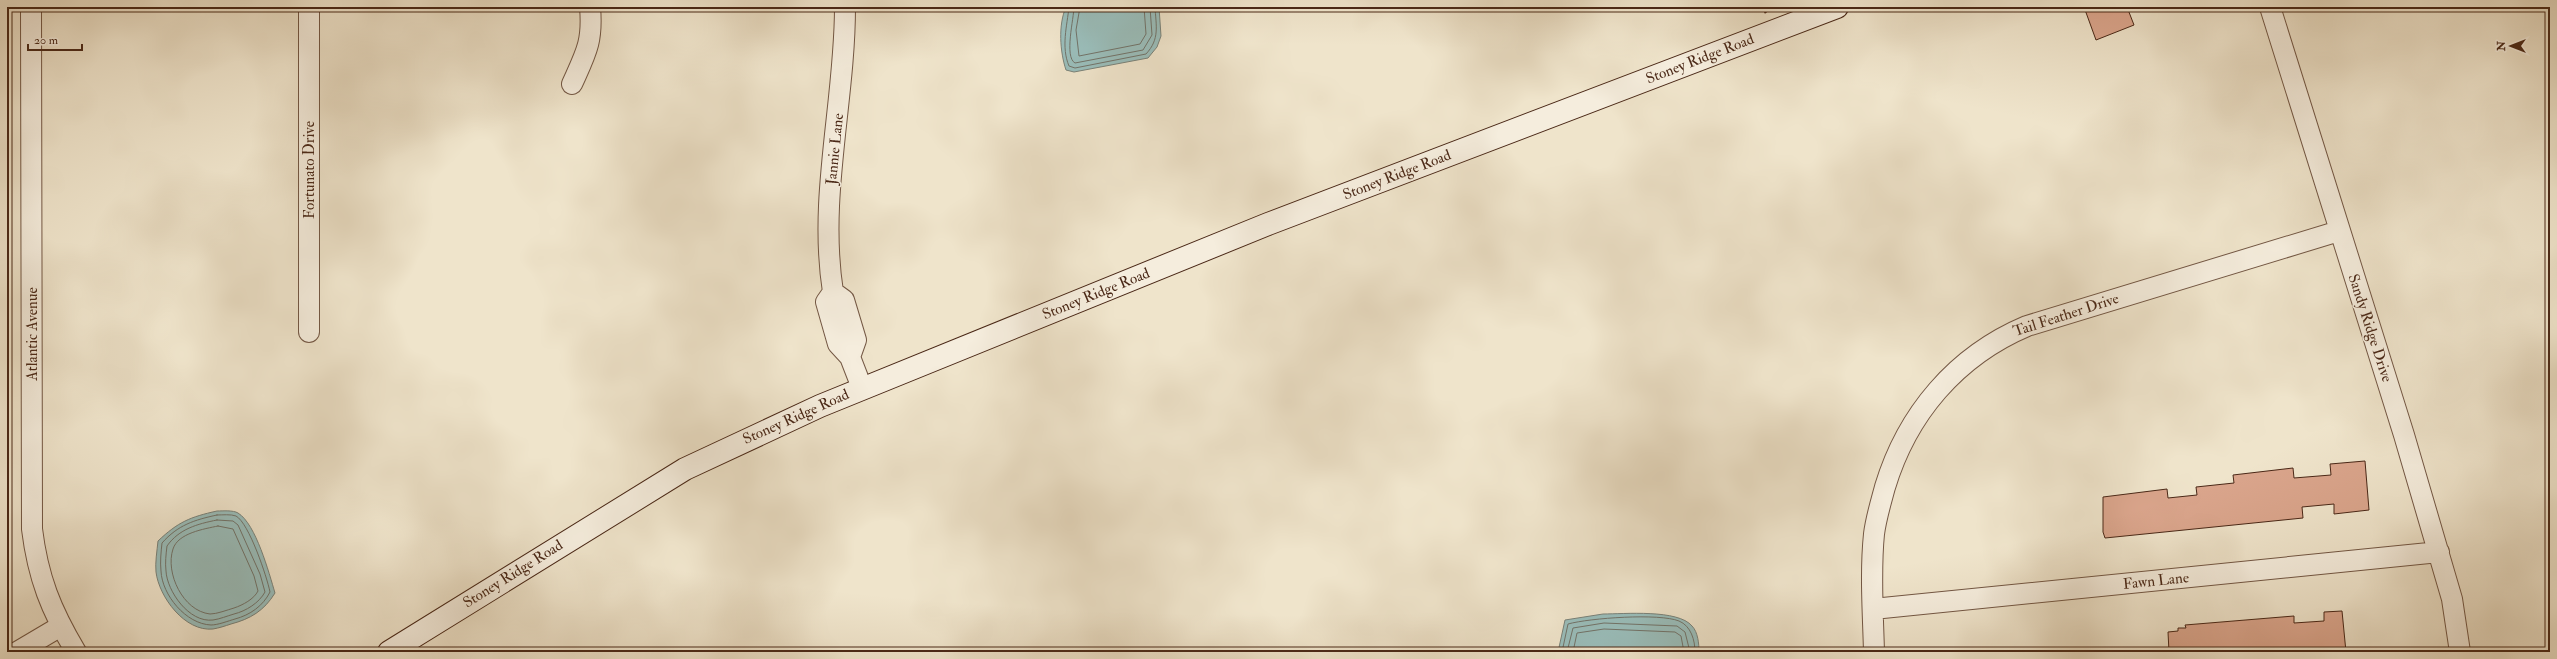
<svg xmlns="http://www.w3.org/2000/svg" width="2557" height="659" font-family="'IM FELL Double Pica',serif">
<rect width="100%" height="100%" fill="#efe4cb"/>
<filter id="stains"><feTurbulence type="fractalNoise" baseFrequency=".005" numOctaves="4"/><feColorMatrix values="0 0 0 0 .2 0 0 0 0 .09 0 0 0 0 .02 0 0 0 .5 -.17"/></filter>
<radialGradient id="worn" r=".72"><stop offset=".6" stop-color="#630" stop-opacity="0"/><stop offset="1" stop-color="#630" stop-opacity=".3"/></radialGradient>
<path fill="#9abebb" stroke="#7a8279" d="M 1066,7 L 1159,7 L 1161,36 L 1157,47 L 1148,58 L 1074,72 L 1066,70 C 1060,52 1058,25 1066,7 Z
M 217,511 C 223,511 233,510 238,513 C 256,524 269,573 275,593 C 264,611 250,619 231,624 C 225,626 219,628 213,629 C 185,632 159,597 156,572 C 155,563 157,551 158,541 C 178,522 190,517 217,511 Z
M 1603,614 C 1624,614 1678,609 1692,626 C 1698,632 1699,644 1699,652 L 1558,652 L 1565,620 Z"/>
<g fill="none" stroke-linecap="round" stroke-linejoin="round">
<path stroke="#727369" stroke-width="1" d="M 1069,7 C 1067,26 1061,47 1069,66 L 1075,68 L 1146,54 C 1160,39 1156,26 1155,7
M 1074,7 C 1074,18 1064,57 1075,63 L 1143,50 L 1152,35 L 1150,7
M 1080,7 L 1076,30 L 1079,56 L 1140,44 L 1146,34 L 1144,7
M 217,515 C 222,515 231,514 236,516 C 249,523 267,577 270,592 C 263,606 250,615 235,619 C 228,621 218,625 211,625 C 186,624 162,595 161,571 C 160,562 161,552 162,543 C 178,525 194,520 217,515 Z
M 217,520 L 233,521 L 238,525 L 260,574 L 265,592 C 259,603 246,611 234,614 C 227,616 220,619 213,620 C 189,623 167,591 166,571 C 165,563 166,554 167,546 C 179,529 197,524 217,520 Z
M 218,526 L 233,529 L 254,576 L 258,591 C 254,599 243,605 234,608 C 227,610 217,614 210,614 C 183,611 165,573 173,549 C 178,533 204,529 218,526 Z
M 1562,652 L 1568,624 C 1590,618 1659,613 1679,621 C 1691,626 1695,640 1695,652
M 1567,652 L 1573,628 L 1604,623 L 1677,626 L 1685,632 L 1690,652
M 1573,652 L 1577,633 L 1604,629 L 1675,632 L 1681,636 L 1684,652"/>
</g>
<path fill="#daa58c" stroke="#4a2817" d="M 2084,7 L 2127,7 L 2134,25 L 2096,40 Z
M 2365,461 L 2369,510 L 2334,514 L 2334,504 L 2302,507 L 2303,518 L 2105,538 L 2103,532 L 2103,497 L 2167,489 L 2168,498 L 2197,495 L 2196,487 L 2234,483 L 2233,475 L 2293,468 L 2294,478 L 2331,475 L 2330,464 Z
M 2342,611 L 2346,652 L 2169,652 L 2168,632 L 2178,631 L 2178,628 L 2186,628 L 2185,625 L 2294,616 L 2294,623 L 2324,621 L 2324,612 Z"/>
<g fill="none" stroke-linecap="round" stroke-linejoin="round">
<g stroke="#735744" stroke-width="22">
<path id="street" d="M 31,7 L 32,529 C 38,578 51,610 76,652
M 845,7 C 845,102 818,197 833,292 L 826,302 L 838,344 L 850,357 L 862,388
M 2270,7 L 2404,435 L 2452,599 L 2460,652
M 572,84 C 586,53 593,42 590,7
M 833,292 L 844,300 L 856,340 L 850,357
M 309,332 L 309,7
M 1873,609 L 2439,552
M 17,652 L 61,626
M 1874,652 C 1873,613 1870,573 1874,534 C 1876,518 1881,502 1885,487 C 1907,414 1956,356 2027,326 L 2339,231"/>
</g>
<g stroke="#4a2817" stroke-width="24">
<path id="secondary" d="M 389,652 L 685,469 L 820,406 L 1268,224 L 1837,7"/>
</g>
<path stroke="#4a2817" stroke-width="2.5" stroke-dasharray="3 2" stroke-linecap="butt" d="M 1762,7 L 1766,13"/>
<use href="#street" stroke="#f5eddd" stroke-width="20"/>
<use href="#secondary" stroke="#f5eddd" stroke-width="22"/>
</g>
<g text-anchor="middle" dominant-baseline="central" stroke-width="3" stroke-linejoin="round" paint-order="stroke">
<g font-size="15" fill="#4a2817" stroke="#f5eddd">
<text transform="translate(1700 59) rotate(-21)">Stoney Ridge Road</text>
<text transform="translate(835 149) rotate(-84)">Jannie Lane</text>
<text transform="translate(309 170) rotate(-90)">Fortunato Drive</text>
<text transform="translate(1397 175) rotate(-21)">Stoney Ridge Road</text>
<text transform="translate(1096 294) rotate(-22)">Stoney Ridge Road</text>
<text transform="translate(2066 315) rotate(-18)">Tail Feather Drive</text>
<text transform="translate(2370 328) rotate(72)">Sandy Ridge Drive</text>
<text transform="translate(32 334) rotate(-90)">Atlantic Avenue</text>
<text transform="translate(796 417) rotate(-24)">Stoney Ridge Road</text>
<text transform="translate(513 574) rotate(-32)">Stoney Ridge Road</text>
<text transform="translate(2156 581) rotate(-6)">Fawn Lane</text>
</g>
</g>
<rect width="2557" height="659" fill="none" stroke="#efe4cb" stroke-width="24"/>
<rect x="8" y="8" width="2541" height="643" fill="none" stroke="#4a2817" stroke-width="2"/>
<rect x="12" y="12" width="2533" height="635" fill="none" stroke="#4a2817"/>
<g transform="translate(2511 46) rotate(270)" stroke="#f5eddd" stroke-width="3" paint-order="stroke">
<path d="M0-3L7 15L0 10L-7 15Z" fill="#4a2817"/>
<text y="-6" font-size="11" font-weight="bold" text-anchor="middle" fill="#4a2817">N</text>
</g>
<path d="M28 44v6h54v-6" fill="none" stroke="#4a2817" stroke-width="2"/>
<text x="34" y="44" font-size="12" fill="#4a2817" stroke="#f5eddd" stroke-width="3" paint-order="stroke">20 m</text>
<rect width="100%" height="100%" filter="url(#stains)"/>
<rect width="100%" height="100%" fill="url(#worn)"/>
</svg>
